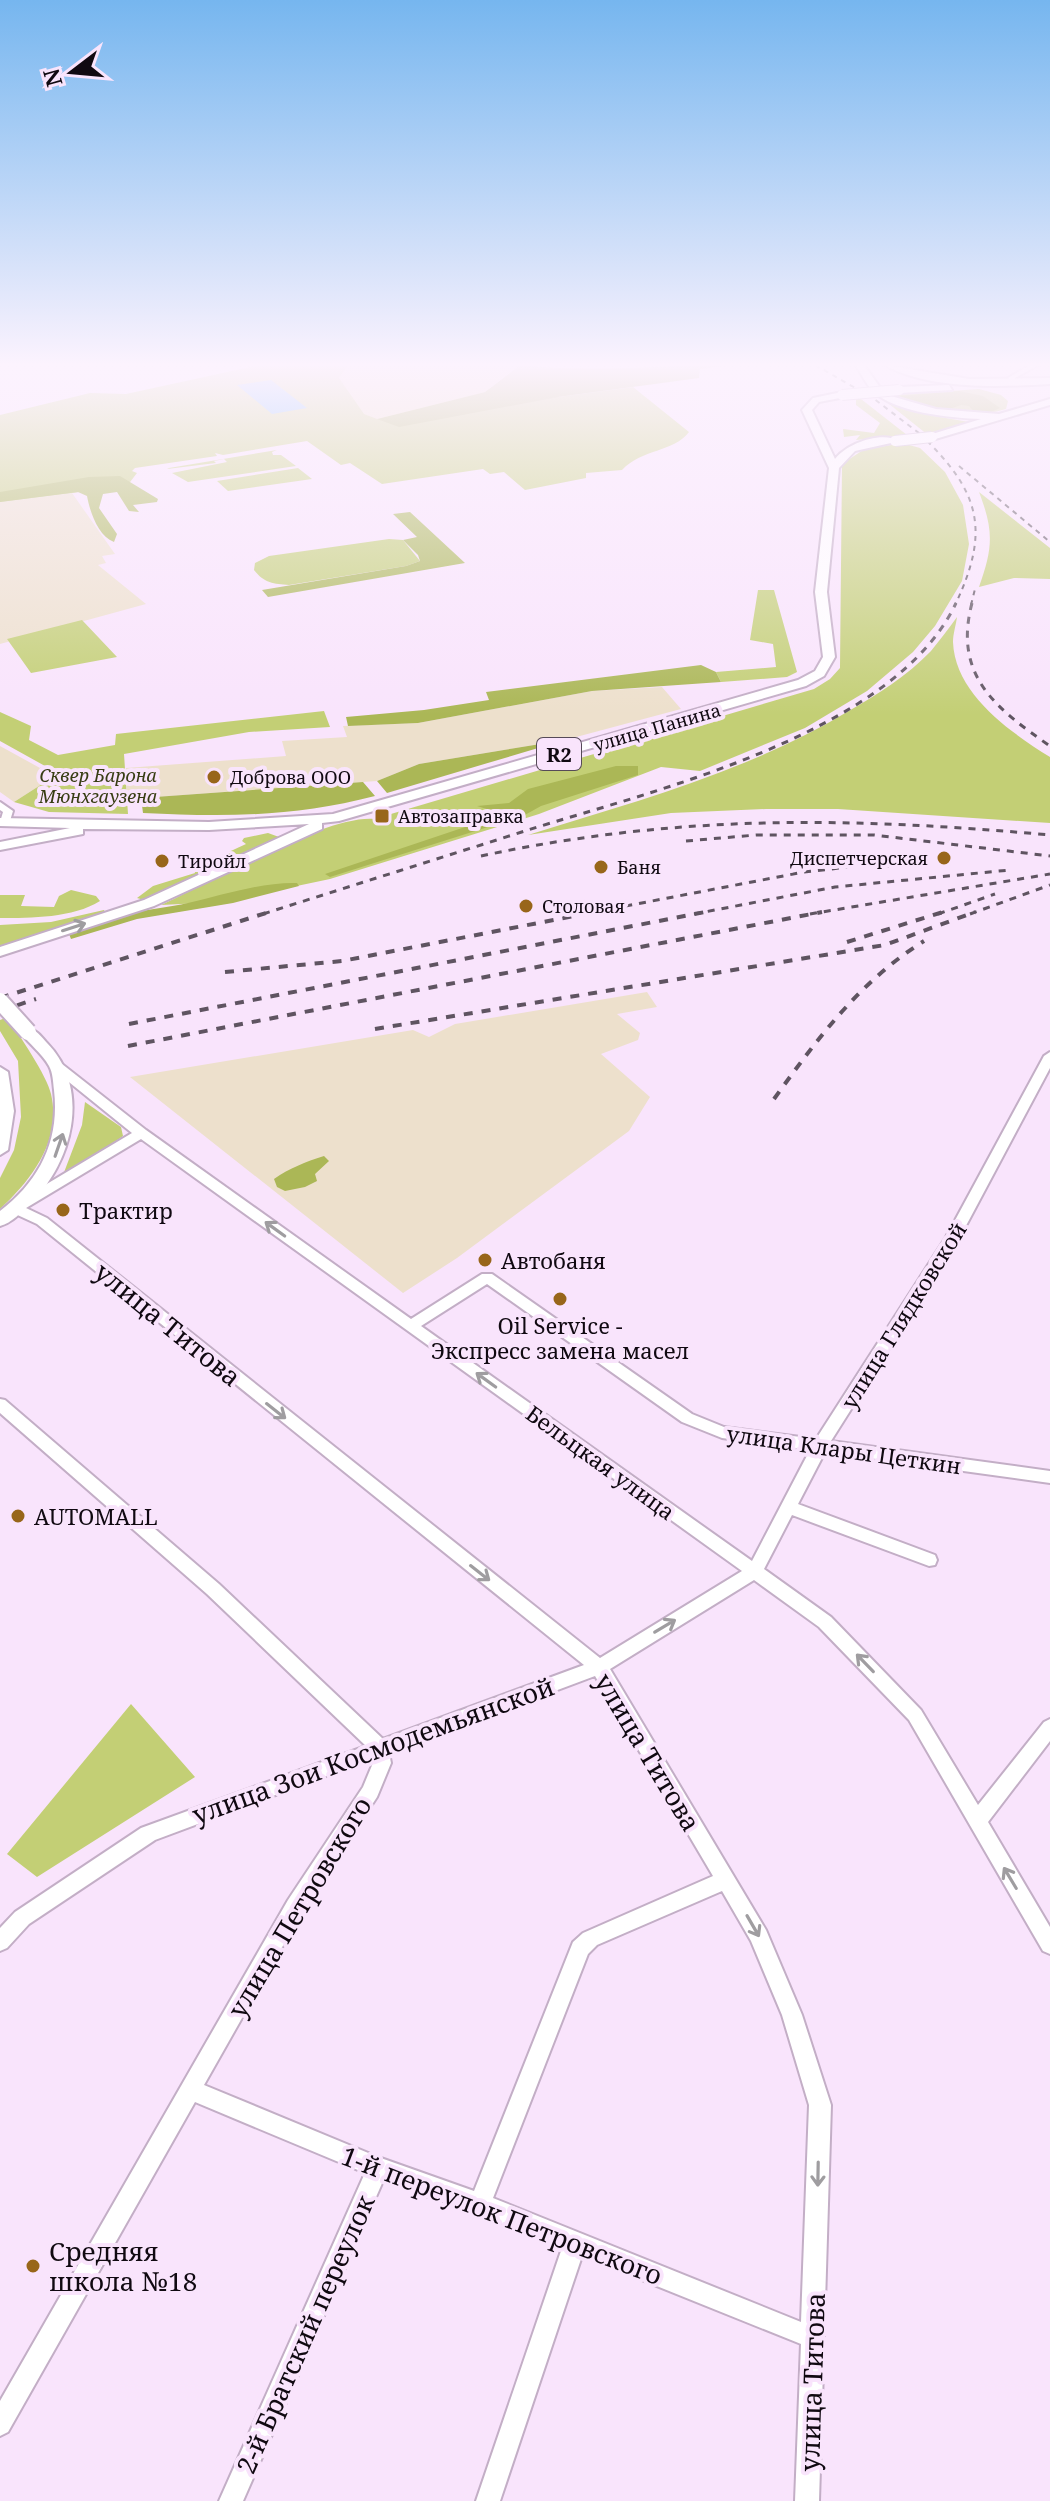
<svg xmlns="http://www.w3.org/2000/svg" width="1050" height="2501" font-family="'Noto Serif',serif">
<rect width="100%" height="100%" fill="#f9e4fc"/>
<path fill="#ede0cc" d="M 72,493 L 115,554 L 102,556 L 106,563 L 98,565 L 146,604 L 0,644 L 0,502 Z
M 662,687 L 681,709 L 565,740 L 419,764 L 377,781 L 127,799 L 126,768 L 286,756 L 282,741 L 347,737 L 343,726 L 418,723 L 592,691 Z
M 0,746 L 40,768 L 53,777 L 14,802 L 0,792 Z
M 647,992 L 657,1007 L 617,1014 L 640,1033 L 638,1040 L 601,1054 L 650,1097 L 629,1131 L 457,1258 L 403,1293 L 130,1077 L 413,1030 L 429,1037 L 455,1024 Z"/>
<path fill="#c3cf75" d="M 259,365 L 348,365 L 346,370 L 558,397 L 633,387 L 689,432 C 674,452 641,449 622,470 L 586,473 L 586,478 L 525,490 L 504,472 L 490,474 L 483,469 L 382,484 L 350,463 L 341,465 L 307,441 L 223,455 L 215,453 L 217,456 L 135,468 L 132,471 L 137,473 L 127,486 L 0,502 L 0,415 L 90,393 L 126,394 Z
M 979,389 L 1001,395 L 1008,401 L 1006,409 C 968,421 929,413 892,395 Z
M 879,396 C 905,414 939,416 969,422 L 946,433 L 928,435 Z
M 856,398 L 861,399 L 907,435 L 856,440 L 860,435 L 844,437 L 843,429 L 874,433 L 880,423 L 856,405 Z
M 902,443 L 920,448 L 945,472 L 963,505 L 969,544 L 962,581 L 935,626 L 913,652 L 867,691 L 805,728 L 700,771 L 661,767 L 539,814 L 330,879 L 221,902 L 161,905 C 211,882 326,815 374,819 L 814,689 L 830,679 L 840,668 L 842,464 L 863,450 Z
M 277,450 L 272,452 L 273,455 L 281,455 L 296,466 L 188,482 L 172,473 L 227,462 L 224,459 L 214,461 L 216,463 L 167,469 L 169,468 Z
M 298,468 L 312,479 L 228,491 L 217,481 Z
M 979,492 L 1050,548 L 1050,579 L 1014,578 L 979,587 C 993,548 994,531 979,492 Z
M 389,539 L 403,540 L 420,561 L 406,566 L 289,585 C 274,584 264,583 254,570 L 255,563 L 269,556 Z
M 758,590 L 774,590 L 797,672 L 787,677 L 721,682 L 716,672 L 776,667 L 773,644 L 750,640 Z
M 957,617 C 956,625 953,634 953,642 C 955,694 1010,732 1050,757 L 1050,823 L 838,809 L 766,809 L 671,813 L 528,835 C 637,801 749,771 847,712 C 877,695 907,676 931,651 C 940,640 949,628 957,617 Z
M 82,620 L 117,657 L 31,673 L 7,639 Z
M 324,711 L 330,727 L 249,732 L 124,754 L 128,814 L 49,812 L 14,802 L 53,777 L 40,768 L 45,766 L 0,741 L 0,712 L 31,726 L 29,740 L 58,755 L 115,745 L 116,734 Z
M 268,833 L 279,837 L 144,900 L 137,898 L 153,886 L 195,873 L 194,868 L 246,844 L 242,841 L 244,838 Z
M 71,890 L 96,896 L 100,901 C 73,918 31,918 0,918 L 0,895 L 25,895 L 21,906 L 54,907 L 59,896 Z
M 104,910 L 106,914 L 0,948 L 0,925 L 51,922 Z
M 8,1017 C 19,1036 47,1075 51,1094 C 62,1141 31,1180 0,1209 L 0,1178 L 14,1150 L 21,1117 L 18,1061 L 0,1031 L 0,1020 Z
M 85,1102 L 121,1127 L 123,1136 L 68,1176 L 63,1175 L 82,1125 Z
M 131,1704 L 195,1777 L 37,1877 L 7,1854 Z"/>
<path fill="#abb756" d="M 520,365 C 591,373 660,365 730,365 L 700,369 L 699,378 L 558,397 L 399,427 L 377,419 L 485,392 Z
M 959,391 L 983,396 L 1000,408 L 986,414 L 975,413 L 969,406 L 961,405 L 944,411 L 898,396 Z
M 120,476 L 158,499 L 157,502 L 133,505 L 139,512 L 129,511 L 117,492 L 103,494 L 99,508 L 117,534 L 114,542 C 98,536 90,512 87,496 L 78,492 L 0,502 L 0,492 L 89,477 Z
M 410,512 L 465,563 L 268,597 L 262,590 L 406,566 L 420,561 L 418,555 L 403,540 L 417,537 L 393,514 Z
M 701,665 L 716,672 L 721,682 L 592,691 L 418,723 L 348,726 L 346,717 L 424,710 L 489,700 L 486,692 Z
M 565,740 L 387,793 L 377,781 L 419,764 Z
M 616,766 L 638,766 L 638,775 L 541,806 L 523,816 L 330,877 L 325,874 L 471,825 L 490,810 L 477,806 L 509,803 L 528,789 Z
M 363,782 L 375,796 C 295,817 225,817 143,813 L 141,798 Z
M 297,883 L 299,886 L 233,903 L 137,919 L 71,939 L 69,934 C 100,913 152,911 188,903 C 223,895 261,882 297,883 Z
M 324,1156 L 329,1161 L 315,1174 L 317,1181 L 305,1187 L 285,1191 L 277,1187 L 274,1179 C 290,1168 305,1162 324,1156 Z"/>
<path fill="#ece2bd" d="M 348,365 L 520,365 L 485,392 L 377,419 L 364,414 L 339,378 Z"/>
<path fill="#6cb8fa" d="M 271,380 L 307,408 L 272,414 L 237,385 Z"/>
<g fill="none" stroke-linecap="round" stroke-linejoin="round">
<g stroke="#c3aec6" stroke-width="4">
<path id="minor" d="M 1030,365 L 1038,365 L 1015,378 L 1018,384 L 1014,384 L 1008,378 Z
M 0,802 L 13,811 L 9,824 L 0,822 L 3,812 L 0,810 Z
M 1050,1052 L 1050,1068 L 960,1237 L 831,1441 L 1050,1471 L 1050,1483 L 825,1452 L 798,1504 L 935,1555 L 937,1560 L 935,1565 L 929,1566 L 792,1515 L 764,1569 L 831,1617 L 921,1710 L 978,1805 L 1044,1722 L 1050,1719 L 1050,1741 L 988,1822 L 1050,1927 L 1050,1954 L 1043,1951 L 909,1720 L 819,1627 L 754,1580 L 610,1669 L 766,1930 L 802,2015 L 831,2105 L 819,2501 L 795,2501 L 801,2344 L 582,2256 L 500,2501 L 476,2501 L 562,2248 L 480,2215 L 383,2181 L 243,2501 L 219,2501 L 365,2173 L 195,2102 L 8,2432 L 0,2436 L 0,2401 L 288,1900 L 363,1787 L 373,1763 L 372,1759 L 155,1840 L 29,1924 L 7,1948 L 0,1951 L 0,1928 L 15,1912 L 141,1828 L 366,1746 L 207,1594 L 0,1413 L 0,1399 L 5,1400 L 219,1584 L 383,1739 L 584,1665 L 37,1224 L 11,1212 L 9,1209 L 15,1203 L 132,1133 L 54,1070 L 52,1067 L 54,1064 L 62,1064 L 146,1130 L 411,1319 L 482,1274 L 492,1274 L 692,1414 L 724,1427 L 816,1439 L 946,1237 L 1044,1056 ZM 141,1139 L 742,1571 L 600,1658 L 47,1218 L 26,1208 ZM 487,1284 L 682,1422 L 722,1438 L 810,1450 L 752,1561 L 421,1326 ZM 595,1676 L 713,1876 L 583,1933 L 573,1942 L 474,2191 L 378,2157 L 204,2085 L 302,1912 L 377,1797 L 391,1763 L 389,1753 ZM 722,1891 L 751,1941 L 782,2015 L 809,2105 L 801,2322 L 493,2198 L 588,1954 L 597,1945 Z"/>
</g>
<g stroke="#c3aec6" stroke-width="4">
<path id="major" d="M 856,365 L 864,365 L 879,386 L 891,396 L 936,409 L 999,414 L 1050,399 L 1050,405 L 932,440 L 929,439 L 929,435 L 981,419 C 952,418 895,413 873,391 C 866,384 861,374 856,365 Z
M 885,365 L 969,379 L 1050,378 L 1050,384 C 1001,387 928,390 885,365 Z
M 949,385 L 952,390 L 899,393 L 895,390 L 899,387 Z
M 842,392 L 845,397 L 819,402 L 812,410 L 835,459 C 848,443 881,431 900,441 L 855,451 L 839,468 L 827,592 L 835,657 L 824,676 L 806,686 L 339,821 L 322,823 L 322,829 L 154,906 L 0,956 L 0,947 L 144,900 L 309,824 L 209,830 L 83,829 L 83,834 L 0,850 L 0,842 L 70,828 L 0,826 L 0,818 L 209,822 L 333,814 L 798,680 L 815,671 L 823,657 L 815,592 L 829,468 L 802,410 L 813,398 Z
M 28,1027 C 36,1030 41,1036 47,1043 C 92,1089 72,1163 30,1204 C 21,1212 12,1223 0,1226 L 0,1211 C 39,1181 60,1141 54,1090 C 53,1082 53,1073 49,1066 C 42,1053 29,1044 20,1032 Z
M 0,1067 L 8,1072 L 14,1111 L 8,1150 L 0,1155 Z"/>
</g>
<use href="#minor" fill="#fff" fill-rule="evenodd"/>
<use href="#major" fill="#fff" fill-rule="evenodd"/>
<path stroke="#5f5461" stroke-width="2" stroke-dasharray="5 5" stroke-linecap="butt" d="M 815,365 L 873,398 L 928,440
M 920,434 C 980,491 991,530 955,605
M 959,466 L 1050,542
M 971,605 L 975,589"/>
<path stroke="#5f5461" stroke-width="3" stroke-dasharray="7 7" stroke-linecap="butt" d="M 972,603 C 953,675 995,708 1050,746
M 686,841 L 756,835 L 874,835 L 1050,856
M 481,856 C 678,814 851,817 1050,835
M 263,914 C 351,886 440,858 528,830 C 656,790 895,733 956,603
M 584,914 L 804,872 L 858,866 L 926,866
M 694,914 L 835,887 L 1010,870
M 810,914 L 1050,874
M 938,914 L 995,894
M 970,914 L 1050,885"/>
<path stroke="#5f5461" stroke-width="4" stroke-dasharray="9 9" stroke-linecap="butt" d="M 847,942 L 943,912
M 225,972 L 342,961 L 595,912
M 0,998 L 269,912
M 0,1011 L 36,999
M 129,1024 L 705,912
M 375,1029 L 885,945 L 975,912
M 128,1046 L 822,912
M 774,1099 C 818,1038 860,981 924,941"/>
<g stroke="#c3aec6" stroke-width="12" stroke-linecap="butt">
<path id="major-bridge-far1" d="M 842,395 L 899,390
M 895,441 L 932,437"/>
</g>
<g stroke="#c3aec6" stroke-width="20" stroke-linecap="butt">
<path id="major-bridge" d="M 0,1001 L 28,1032"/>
</g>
<use href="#major-bridge-far1" stroke="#fff" stroke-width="10"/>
<use href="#major-bridge" stroke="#fff" stroke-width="16"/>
</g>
<defs><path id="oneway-shaft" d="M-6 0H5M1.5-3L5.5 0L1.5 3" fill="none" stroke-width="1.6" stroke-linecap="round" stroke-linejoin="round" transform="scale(2)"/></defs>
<g stroke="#9f9da0">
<use href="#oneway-shaft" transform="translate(74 927) rotate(-18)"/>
<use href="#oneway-shaft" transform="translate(59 1145) rotate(-71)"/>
<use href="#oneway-shaft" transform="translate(275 1229) rotate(-144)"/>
<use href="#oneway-shaft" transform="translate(486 1380) rotate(-144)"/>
<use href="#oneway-shaft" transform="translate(276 1411) rotate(38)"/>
<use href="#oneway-shaft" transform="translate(480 1573) rotate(38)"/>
<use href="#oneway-shaft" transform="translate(665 1626) rotate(-31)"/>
<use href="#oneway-shaft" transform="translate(865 1663) rotate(-134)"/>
<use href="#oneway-shaft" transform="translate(1010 1878) rotate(-121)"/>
<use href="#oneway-shaft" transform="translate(753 1926) rotate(60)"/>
<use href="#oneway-shaft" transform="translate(818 2174) rotate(91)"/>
</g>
<linearGradient id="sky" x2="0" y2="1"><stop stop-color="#76b6ef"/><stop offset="0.51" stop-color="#fcf3fe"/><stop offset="1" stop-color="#fcf3fe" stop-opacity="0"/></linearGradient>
<rect width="1050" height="715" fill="url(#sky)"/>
<g fill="#98661a" stroke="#f9e4fc" stroke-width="3">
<circle cx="214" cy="777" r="8"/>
<rect x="374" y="808" width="16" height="16" rx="4"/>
<circle cx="944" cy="858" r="8"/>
<circle cx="162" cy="861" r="8"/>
<circle cx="601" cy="867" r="8"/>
<circle cx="526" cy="906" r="8"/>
<circle cx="63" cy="1210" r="8"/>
<circle cx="485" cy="1260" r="8"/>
<circle cx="560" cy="1299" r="8"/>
<circle cx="18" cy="1516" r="8"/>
<circle cx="33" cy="2266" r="8"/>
</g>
<g text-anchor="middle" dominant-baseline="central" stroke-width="8" stroke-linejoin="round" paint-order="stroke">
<g font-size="18" fill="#100911" stroke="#f9e4fc">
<text transform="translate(657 727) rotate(-16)">улица Панина</text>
</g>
<g font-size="18" font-style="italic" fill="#383d14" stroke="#f9e4fc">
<text x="98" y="775">Сквер Барона<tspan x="98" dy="21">Мюнхгаузена</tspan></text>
</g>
<g font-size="18" fill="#100911" stroke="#f9e4fc" text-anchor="start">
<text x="230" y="777">Доброва ООО</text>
<text x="398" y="816">Автозаправка</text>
<text x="928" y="858" text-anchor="end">Диспетчерская</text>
<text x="178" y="861">Тиройл</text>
<text x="617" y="867">Баня</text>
<text x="542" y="906">Столовая</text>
</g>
<rect fill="#f9e4fc" stroke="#564b58" stroke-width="2" x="537" y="738" width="44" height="32" rx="6"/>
<g font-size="20" font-weight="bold" fill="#100911">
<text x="559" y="754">R2</text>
</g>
<g font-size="22" fill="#100911" stroke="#f9e4fc" text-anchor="start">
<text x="79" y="1210">Трактир</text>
<text x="501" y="1260">Автобаня</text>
<text x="560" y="1325" text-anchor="middle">Oil Service -<tspan x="560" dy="25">Экспресс замена масел</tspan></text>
<text x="34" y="1516">AUTOMALL</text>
</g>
<g font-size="22" fill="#100911" stroke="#f9e4fc">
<text transform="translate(903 1315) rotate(-58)">улица Глядковской</text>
<text transform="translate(844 1449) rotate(8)">улица Клары Цеткин</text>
<text transform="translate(601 1462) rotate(36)">Бельцкая улица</text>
</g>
<g font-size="26" fill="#100911" stroke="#f9e4fc">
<text transform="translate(168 1324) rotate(39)">улица Титова</text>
<text transform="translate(373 1750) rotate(-20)">улица Зои Космодемьянской</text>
<text transform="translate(648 1752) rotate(59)">улица Титова</text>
<text transform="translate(299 1907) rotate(-59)">улица Петровского</text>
<text transform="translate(502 2215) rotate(21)">1-й переулок Петровского</text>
<text transform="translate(305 2334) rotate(-66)">2-й Братский переулок</text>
<text transform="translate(812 2382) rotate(-88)">улица Титова</text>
</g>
<g font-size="26" fill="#100911" stroke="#f9e4fc" text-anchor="start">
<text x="49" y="2251">Средняя<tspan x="49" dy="30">школа №18</tspan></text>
</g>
</g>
<g transform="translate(72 72) rotate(254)" stroke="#f9e4fc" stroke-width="6" paint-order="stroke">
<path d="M0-6L14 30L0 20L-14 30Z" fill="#100911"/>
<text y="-12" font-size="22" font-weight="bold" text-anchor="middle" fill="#100911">N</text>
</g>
</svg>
